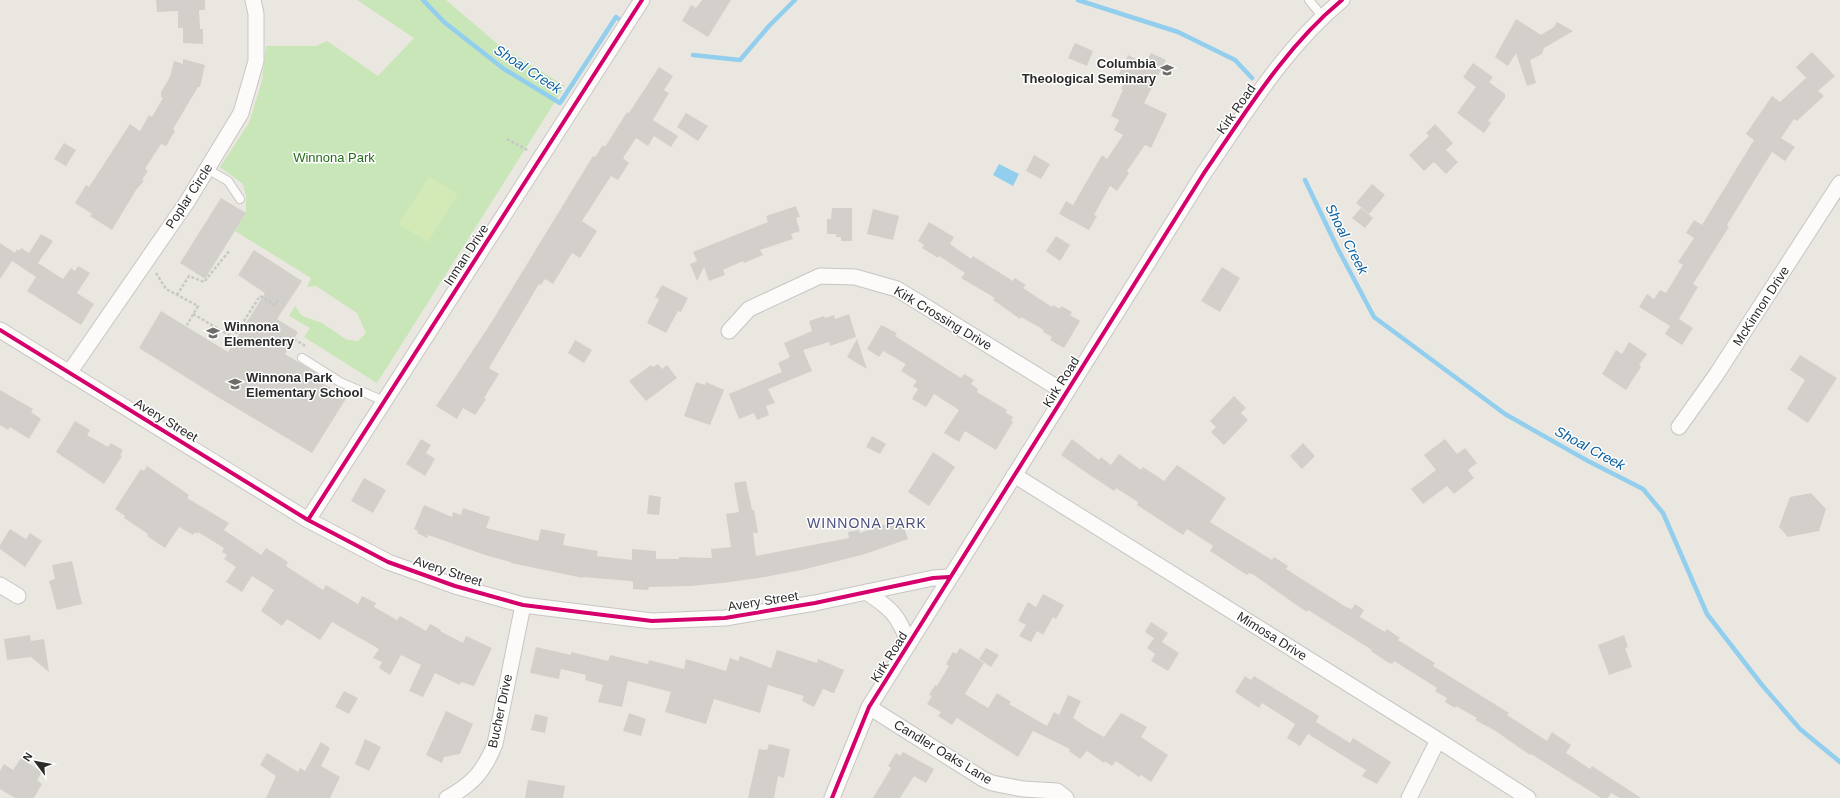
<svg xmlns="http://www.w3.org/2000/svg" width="1840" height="798" font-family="Arial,sans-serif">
<rect width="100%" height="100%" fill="#eae7e0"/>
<path fill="#c8e6b8" d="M 357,0 L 446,0 L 500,46 L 565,86 L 377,383 L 304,337 L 310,328 L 289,316 L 295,306 L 302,316 L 322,323 L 347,340 L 358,341 L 366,333 L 357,313 L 316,286 L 307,287 L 311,278 L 235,231 L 246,213 L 246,196 L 243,184 L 220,167 L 249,123 L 262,81 L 266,46 L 316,46 L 327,41 L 378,76 L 414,38 Z"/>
<path fill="#d3eab6" d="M 429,177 L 458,194 L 428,242 L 398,224 Z"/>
<path fill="#92ceed" d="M 999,164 L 1019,174 L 1013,186 L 993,175 Z"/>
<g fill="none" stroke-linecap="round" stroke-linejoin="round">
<path stroke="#92ceed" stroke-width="4.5" d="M 423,0 L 444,22 L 504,69 L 560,103 L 616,17 L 619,19
M 1078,0 L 1178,32 L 1235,60 L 1252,78
M 693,55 L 740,60 L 769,26 L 795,0
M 1305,180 L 1338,249 L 1374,317 L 1505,414 L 1588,461 L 1643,489 L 1663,513 L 1707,614 L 1762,685 L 1800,729 L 1840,762"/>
</g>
<path fill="#d3d0cb" d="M 156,0 L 205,0 L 205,10 L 199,10 L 200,29 L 203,29 L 203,44 L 183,43 L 183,28 L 178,28 L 178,11 L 157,12 Z
M 702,0 L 731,0 L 708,37 L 682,21 L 691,5 L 696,8 Z
M 1516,19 L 1541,35 L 1554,27 L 1557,22 L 1573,31 L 1544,48 L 1542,54 L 1530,60 L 1536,83 L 1527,86 L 1516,53 L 1508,66 L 1495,57 Z
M 1075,43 L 1093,51 L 1087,66 L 1068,58 Z
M 1812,52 L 1835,76 L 1818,91 L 1824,96 L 1797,121 L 1794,119 L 1781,138 L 1795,147 L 1785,161 L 1772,152 L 1727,225 L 1729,227 L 1693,284 L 1698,287 L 1679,319 L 1693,328 L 1682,345 L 1665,334 L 1670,326 L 1639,307 L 1647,294 L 1654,299 L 1660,290 L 1666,293 L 1683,265 L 1678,262 L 1694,238 L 1686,233 L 1694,220 L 1702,225 L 1754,140 L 1746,134 L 1772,96 L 1780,102 L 1806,78 L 1796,67 Z
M 1151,53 L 1166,60 L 1144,103 L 1167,114 L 1151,148 L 1145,145 L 1127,171 L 1129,173 L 1117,191 L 1110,186 L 1094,215 L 1097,216 L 1089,230 L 1059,214 L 1066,201 L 1073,205 L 1102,155 L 1107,159 L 1123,135 L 1114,130 L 1119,120 L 1111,116 L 1123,90 L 1121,89 L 1127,78 L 1119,74 L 1128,55 L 1145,63 Z
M 183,59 L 205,65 L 200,87 L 198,87 L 173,129 L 175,131 L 166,146 L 161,144 L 145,169 L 148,171 L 142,180 L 144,181 L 136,190 L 112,230 L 90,216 L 92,214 L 75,203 L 86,185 L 89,187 L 130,124 L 140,131 L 149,115 L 152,117 L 163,98 L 161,97 L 161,92 L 170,77 L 174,61 L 183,64 Z
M 1473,63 L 1493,77 L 1489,82 L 1505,94 L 1505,98 L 1488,121 L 1491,123 L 1484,133 L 1457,113 L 1476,87 L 1463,77 Z
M 659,67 L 673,76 L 664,90 L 669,93 L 653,120 L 678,136 L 671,147 L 654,136 L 648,146 L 636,138 L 623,158 L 629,163 L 618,180 L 611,176 L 582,221 L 597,231 L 580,258 L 572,253 L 553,284 L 545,279 L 541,285 L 539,284 L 489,368 L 499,374 L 484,398 L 486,399 L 475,415 L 463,408 L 457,419 L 436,406 L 491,323 L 593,156 L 595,157 L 603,145 L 605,147 L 627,112 L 629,113 Z
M 686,113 L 708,126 L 698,141 L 677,127 Z
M 1435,124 L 1453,143 L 1446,150 L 1458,162 L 1446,174 L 1434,162 L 1424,171 L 1409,155 L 1429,136 L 1426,133 Z
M 64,143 L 76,150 L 66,166 L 54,159 Z
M 1034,155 L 1050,164 L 1041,179 L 1026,171 Z
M 1372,184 L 1385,195 L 1369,214 L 1356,203 Z
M 221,198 L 246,213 L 205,279 L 180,263 Z
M 796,206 L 800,217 L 796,218 L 800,231 L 791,234 L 793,239 L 760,250 L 763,255 L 744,263 L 743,261 L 723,270 L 725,275 L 709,281 L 704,267 L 697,281 L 690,264 L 697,261 L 693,252 L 768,222 L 766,216 Z
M 832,208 L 852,208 L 852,241 L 841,241 L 841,237 L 836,237 L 836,234 L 827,234 L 827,219 L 831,219 Z
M 1361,208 L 1373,218 L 1365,228 L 1352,218 Z
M 873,209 L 899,216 L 893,240 L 867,234 Z
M 929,222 L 954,237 L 950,244 L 971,259 L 973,256 L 1013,281 L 1015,278 L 1026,285 L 1023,288 L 1052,307 L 1053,305 L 1060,309 L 1061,306 L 1072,312 L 1070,315 L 1080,321 L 1064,348 L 1050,340 L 1052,337 L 1043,332 L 1044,330 L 1021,317 L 1020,319 L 993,300 L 995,298 L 961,278 L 965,273 L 939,256 L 938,258 L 922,248 L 924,245 L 918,241 Z
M 41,234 L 53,241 L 38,263 L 63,279 L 71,268 L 75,271 L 78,266 L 90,273 L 77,293 L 94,304 L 81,325 L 27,291 L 36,277 L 12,261 L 0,279 L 0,243 L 15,253 L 17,249 L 19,251 L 21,248 L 29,253 Z
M 1056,236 L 1070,245 L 1060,261 L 1046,251 Z
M 254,250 L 302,281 L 277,319 L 298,332 L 285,354 L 318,374 L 315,379 L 347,397 L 312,453 L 221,399 L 139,348 L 161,311 L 228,352 L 265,293 L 238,275 Z
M 1222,267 L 1240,278 L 1220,312 L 1201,301 Z
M 662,285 L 688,298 L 681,312 L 678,311 L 666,333 L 647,323 L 659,299 L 655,297 Z
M 849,314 L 856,337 L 830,346 L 829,342 L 803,350 L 812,371 L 768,389 L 775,403 L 766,406 L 769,415 L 757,420 L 754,413 L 739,419 L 729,394 L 782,372 L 778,363 L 790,357 L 784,343 L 812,331 L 809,321 L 824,316 L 825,318 L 834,315 L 835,319 Z
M 881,325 L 897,333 L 895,336 L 903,341 L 961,378 L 964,374 L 974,380 L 971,384 L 978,389 L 977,392 L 1007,410 L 1006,413 L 1013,417 L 1011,421 L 1013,422 L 996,450 L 965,431 L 959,442 L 944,433 L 959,410 L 934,394 L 926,407 L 912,399 L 918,389 L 913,386 L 917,381 L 901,371 L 906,364 L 883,351 L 879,357 L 867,349 Z
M 857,339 L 867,369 L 847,357 Z
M 575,340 L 592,350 L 584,363 L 568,353 Z
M 1629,342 L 1647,354 L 1639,365 L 1641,367 L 1626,390 L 1602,374 L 1616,350 L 1622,354 Z
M 1800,355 L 1837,378 L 1808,423 L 1787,409 L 1805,380 L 1790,370 Z
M 658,364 L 662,369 L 667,365 L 677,378 L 646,401 L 629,381 L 651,365 L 653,367 Z
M 696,382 L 705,385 L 706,382 L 724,390 L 710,425 L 684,416 Z
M 0,390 L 33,409 L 31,412 L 41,419 L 29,439 L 10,427 L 8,430 L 0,425 Z
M 1234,396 L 1246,408 L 1241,413 L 1248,420 L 1224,445 L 1211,432 L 1216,427 L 1210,421 Z
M 75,421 L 90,430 L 87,435 L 108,447 L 111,443 L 123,450 L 120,455 L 122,456 L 104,484 L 56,452 Z
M 872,436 L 886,444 L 880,454 L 866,447 Z
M 421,439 L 431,445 L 426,453 L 435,459 L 425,476 L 406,464 Z
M 1072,439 L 1099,460 L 1101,457 L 1111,465 L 1119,454 L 1141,470 L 1143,467 L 1164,481 L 1177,465 L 1226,498 L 1210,522 L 1272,560 L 1274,557 L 1288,566 L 1286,569 L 1346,607 L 1352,609 L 1355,604 L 1364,610 L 1360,617 L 1385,632 L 1387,629 L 1400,638 L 1398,640 L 1435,663 L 1433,666 L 1509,713 L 1507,715 L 1547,741 L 1552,732 L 1571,745 L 1566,753 L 1590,769 L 1592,766 L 1641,798 L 1620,798 L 1611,793 L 1608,798 L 1601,798 L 1531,754 L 1530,755 L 1494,730 L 1475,720 L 1477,718 L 1456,706 L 1455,708 L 1445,702 L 1447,698 L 1435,691 L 1437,688 L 1394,661 L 1392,664 L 1387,662 L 1371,651 L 1372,650 L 1308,610 L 1307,612 L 1295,604 L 1254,575 L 1249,573 L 1247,575 L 1233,566 L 1210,551 L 1213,546 L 1187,529 L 1183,535 L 1137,505 L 1138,502 L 1116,488 L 1114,491 L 1081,469 L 1061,455 Z
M 1445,439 L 1457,454 L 1465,448 L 1477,463 L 1468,470 L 1474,478 L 1454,494 L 1447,486 L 1423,504 L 1411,489 L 1436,470 L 1424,455 Z
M 1303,443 L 1315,456 L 1302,469 L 1290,456 Z
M 933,452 L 955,467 L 929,506 L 908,492 Z
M 147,466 L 189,495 L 187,498 L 229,523 L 224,530 L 261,555 L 266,548 L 288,562 L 286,566 L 323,590 L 326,585 L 358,604 L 362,596 L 376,603 L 374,607 L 397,620 L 400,616 L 426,631 L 430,624 L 441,630 L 440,631 L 463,643 L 466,636 L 492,648 L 474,686 L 461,682 L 460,685 L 435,673 L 423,697 L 409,691 L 421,665 L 401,655 L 390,675 L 379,668 L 382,662 L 373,658 L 379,649 L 332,622 L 320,640 L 287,619 L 282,626 L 261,611 L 274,590 L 252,576 L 242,592 L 226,582 L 236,567 L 224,559 L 227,555 L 222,552 L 224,548 L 198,532 L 197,534 L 195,532 L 193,535 L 179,527 L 165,548 L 147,536 L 148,534 L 124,518 L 125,516 L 115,509 L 141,469 L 144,471 Z
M 364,478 L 386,490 L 373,513 L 351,501 Z
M 746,481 L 752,510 L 754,510 L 758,533 L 753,533 L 756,556 L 849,538 L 848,532 L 859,530 L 860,533 L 901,519 L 908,539 L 865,554 L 802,570 L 759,578 L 722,583 L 690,586 L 649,587 L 648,590 L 633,589 L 633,582 L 630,581 L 583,577 L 583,578 L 511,563 L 511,562 L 488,556 L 428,535 L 427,538 L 417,533 L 418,531 L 414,529 L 424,505 L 452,517 L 453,512 L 461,515 L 463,508 L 490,517 L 486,528 L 538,541 L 541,529 L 565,534 L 563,545 L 598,551 L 597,556 L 632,560 L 632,549 L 656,551 L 656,559 L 679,559 L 679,557 L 712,558 L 711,549 L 731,547 L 726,514 L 739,512 L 734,483 Z
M 1811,493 L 1826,509 L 1819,531 L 1788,537 L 1779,527 L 1790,497 Z
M 649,495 L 661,497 L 659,515 L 647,514 Z
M 10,529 L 26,539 L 30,533 L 42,541 L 25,567 L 0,549 L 0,545 Z
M 72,561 L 82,604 L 57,610 L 49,581 L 55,579 L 52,565 Z
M 1043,594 L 1064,605 L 1056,619 L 1053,617 L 1043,635 L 1037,631 L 1031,642 L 1019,636 L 1026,625 L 1018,621 L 1028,602 L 1036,607 Z
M 1151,622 L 1168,633 L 1162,642 L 1179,653 L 1168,671 L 1151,661 L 1155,654 L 1147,648 L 1154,638 L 1145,632 Z
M 30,635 L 31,641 L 44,639 L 49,672 L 31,657 L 7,660 L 4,639 Z
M 1624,635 L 1628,647 L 1625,648 L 1632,667 L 1609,675 L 1598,645 Z
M 536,647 L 571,655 L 571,652 L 608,661 L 610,655 L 648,664 L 649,660 L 684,669 L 686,659 L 726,671 L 730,658 L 738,661 L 740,656 L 771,668 L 777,650 L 817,663 L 818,659 L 844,670 L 834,693 L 833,693 L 823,689 L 814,707 L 802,701 L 804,696 L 768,685 L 760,713 L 714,699 L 706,724 L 665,712 L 671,692 L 628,681 L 622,707 L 598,702 L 603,685 L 585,680 L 586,675 L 561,669 L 559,679 L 530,673 Z
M 960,648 L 984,663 L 965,694 L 988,708 L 997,693 L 1011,702 L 1009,704 L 1047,726 L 1054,712 L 1059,715 L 1068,695 L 1081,701 L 1073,718 L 1088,728 L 1104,737 L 1121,713 L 1147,727 L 1141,737 L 1168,755 L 1151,782 L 1141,775 L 1139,777 L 1116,761 L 1112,766 L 1105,761 L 1104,763 L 1087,751 L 1080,759 L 1069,751 L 1070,749 L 1033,731 L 1018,757 L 957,718 L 952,725 L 938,716 L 941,712 L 927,704 L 932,696 L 929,695 L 935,685 L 937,686 L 949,666 L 946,664 L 953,652 L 956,654 Z
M 986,648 L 999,655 L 991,667 L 979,659 Z
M 1245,676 L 1251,680 L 1254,676 L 1319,716 L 1316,722 L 1350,743 L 1353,738 L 1391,762 L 1377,784 L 1362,776 L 1366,770 L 1308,734 L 1300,746 L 1287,738 L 1295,724 L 1262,703 L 1259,708 L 1235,692 Z
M 344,691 L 358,698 L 349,714 L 335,707 Z
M 446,711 L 473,724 L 460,754 L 444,757 L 442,763 L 426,755 Z
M 629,713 L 646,719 L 641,736 L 623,731 Z
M 535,714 L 548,717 L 545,733 L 531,730 Z
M 365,739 L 381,747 L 369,771 L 355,764 Z
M 321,742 L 330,748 L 321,766 L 340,777 L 330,798 L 266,798 L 276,776 L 260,765 L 267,753 L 298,772 L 300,768 L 305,771 Z
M 769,744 L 790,749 L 784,778 L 778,776 L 774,798 L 748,798 L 759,749 L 767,750 Z
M 903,752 L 934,769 L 926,783 L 914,776 L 900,798 L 873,798 L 891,768 L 888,766 L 896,753 L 900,756 Z
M 21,758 L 42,772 L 37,780 L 42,784 L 34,798 L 15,798 L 0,789 L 0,771 L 4,764 L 13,770 Z
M 528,780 L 565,786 L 563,798 L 525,798 Z"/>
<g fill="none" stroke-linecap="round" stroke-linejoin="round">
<g stroke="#c7c6c5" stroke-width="10">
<path id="lane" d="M 1309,0 L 1322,16
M 207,169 L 228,181 L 240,199
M 302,358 L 340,382 L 384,401"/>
</g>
<g stroke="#c7c6c5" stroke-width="17">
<path id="street" d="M 0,330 L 308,520 L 388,562 L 455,586 L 523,605 L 652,621 L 725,618 L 815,603 L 933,578 L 949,577
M 729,331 L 749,309 L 820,276 L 855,277 L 897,289 L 1066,393
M 69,373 L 187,202 L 241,113 L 256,61 L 256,14 L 253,0
M 1679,427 L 1716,375 L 1840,183
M 1014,475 L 1438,740 L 1528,798
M 308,520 L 642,0
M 0,585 L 18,596
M 866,592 C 892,609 898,615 909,644
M 869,707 L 983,779 L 992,783 L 1023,789 L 1057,791 L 1066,798
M 447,798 C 473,784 484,771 495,744 L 523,605
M 832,798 L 869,707 L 1204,173 C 1246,112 1285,47 1342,0
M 1409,798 L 1438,740"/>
</g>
<path stroke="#c8c8c7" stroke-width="2.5" stroke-dasharray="3 2" stroke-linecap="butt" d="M 507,139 L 529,151
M 156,273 L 166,289 L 198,306 L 187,325
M 177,295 L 189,276 L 204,282 L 230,250
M 193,314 L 236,339
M 233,338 L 260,296 L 275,305 L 278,300
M 294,339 L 307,347"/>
<use href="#lane" stroke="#fcfbfa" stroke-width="8"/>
<use href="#street" stroke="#fcfbfa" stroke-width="15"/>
<g stroke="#fff" stroke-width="6">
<path id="cycleway" d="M 0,330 L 308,520 L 388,562 L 455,586 L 523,605 L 652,621 L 725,618 L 815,603 L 933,578 L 949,577
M 308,520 L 642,0
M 832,798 L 869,707 L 1204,173 C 1246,112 1285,47 1342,0"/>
</g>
<use href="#cycleway" stroke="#d6006c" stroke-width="4"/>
</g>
<defs>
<g id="university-bare" transform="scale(1.08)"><path d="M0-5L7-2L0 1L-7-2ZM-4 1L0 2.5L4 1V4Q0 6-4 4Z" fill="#6e6d6a" stroke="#fff" stroke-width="2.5" paint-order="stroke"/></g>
<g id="school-bare" transform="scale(1.08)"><path d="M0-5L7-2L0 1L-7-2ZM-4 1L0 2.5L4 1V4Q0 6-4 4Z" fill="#6e6d6a" stroke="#fff" stroke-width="2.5" paint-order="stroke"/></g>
</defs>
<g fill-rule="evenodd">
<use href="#university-bare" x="1167" y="70"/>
<use href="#school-bare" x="213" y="333"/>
<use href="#school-bare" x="235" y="384"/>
</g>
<g text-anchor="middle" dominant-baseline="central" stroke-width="3" stroke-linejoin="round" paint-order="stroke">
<g font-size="13" font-weight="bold" fill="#2b2b2b" stroke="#fff" text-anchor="start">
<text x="1156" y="63" text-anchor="end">Columbia<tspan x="1156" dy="15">Theological Seminary</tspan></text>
<text x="224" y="326">Winnona<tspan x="224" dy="15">Elementery</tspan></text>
<text x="246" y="377">Winnona Park<tspan x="246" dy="15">Elementary School</tspan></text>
</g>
<g font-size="13" fill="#2b2b2b" stroke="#fff">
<text transform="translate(1236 109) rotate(-55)">Kirk Road</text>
<text transform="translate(189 196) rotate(-57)">Poplar Circle</text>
<text transform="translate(466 255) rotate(-57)">Inman Drive</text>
<text transform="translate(1761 306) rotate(-57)">McKinnon Drive</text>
<text transform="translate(943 318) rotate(31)">Kirk Crossing Drive</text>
<text transform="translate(1061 382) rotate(-58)">Kirk Road</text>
<text transform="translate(166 420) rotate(31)">Avery Street</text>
<text transform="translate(448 571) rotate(18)">Avery Street</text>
<text transform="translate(763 601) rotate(-9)">Avery Street</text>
<text transform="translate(1272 636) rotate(32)">Mimosa Drive</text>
<text transform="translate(889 657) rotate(-58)">Kirk Road</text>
<text transform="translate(500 711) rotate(-78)">Bucher Drive</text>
<text transform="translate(943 752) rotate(31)">Candler Oaks Lane</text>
</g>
<g font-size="13" fill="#236b18" stroke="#fff">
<text x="334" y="157">Winnona Park</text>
</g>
<g font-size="14" font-style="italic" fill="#0a60a1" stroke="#fff">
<text transform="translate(528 69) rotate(33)">Shoal Creek</text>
<text transform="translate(1347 239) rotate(63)">Shoal Creek</text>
<text transform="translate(1590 448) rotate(28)">Shoal Creek</text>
</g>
<g font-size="14" letter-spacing="1" fill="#4a4f7d" stroke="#fff">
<text x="867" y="523">WINNONA PARK</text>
</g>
</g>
<g transform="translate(36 762) rotate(302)" stroke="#ffffff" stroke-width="3" paint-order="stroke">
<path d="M0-3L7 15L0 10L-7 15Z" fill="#2b2b2b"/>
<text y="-6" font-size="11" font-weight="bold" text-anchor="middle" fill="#2b2b2b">N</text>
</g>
</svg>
